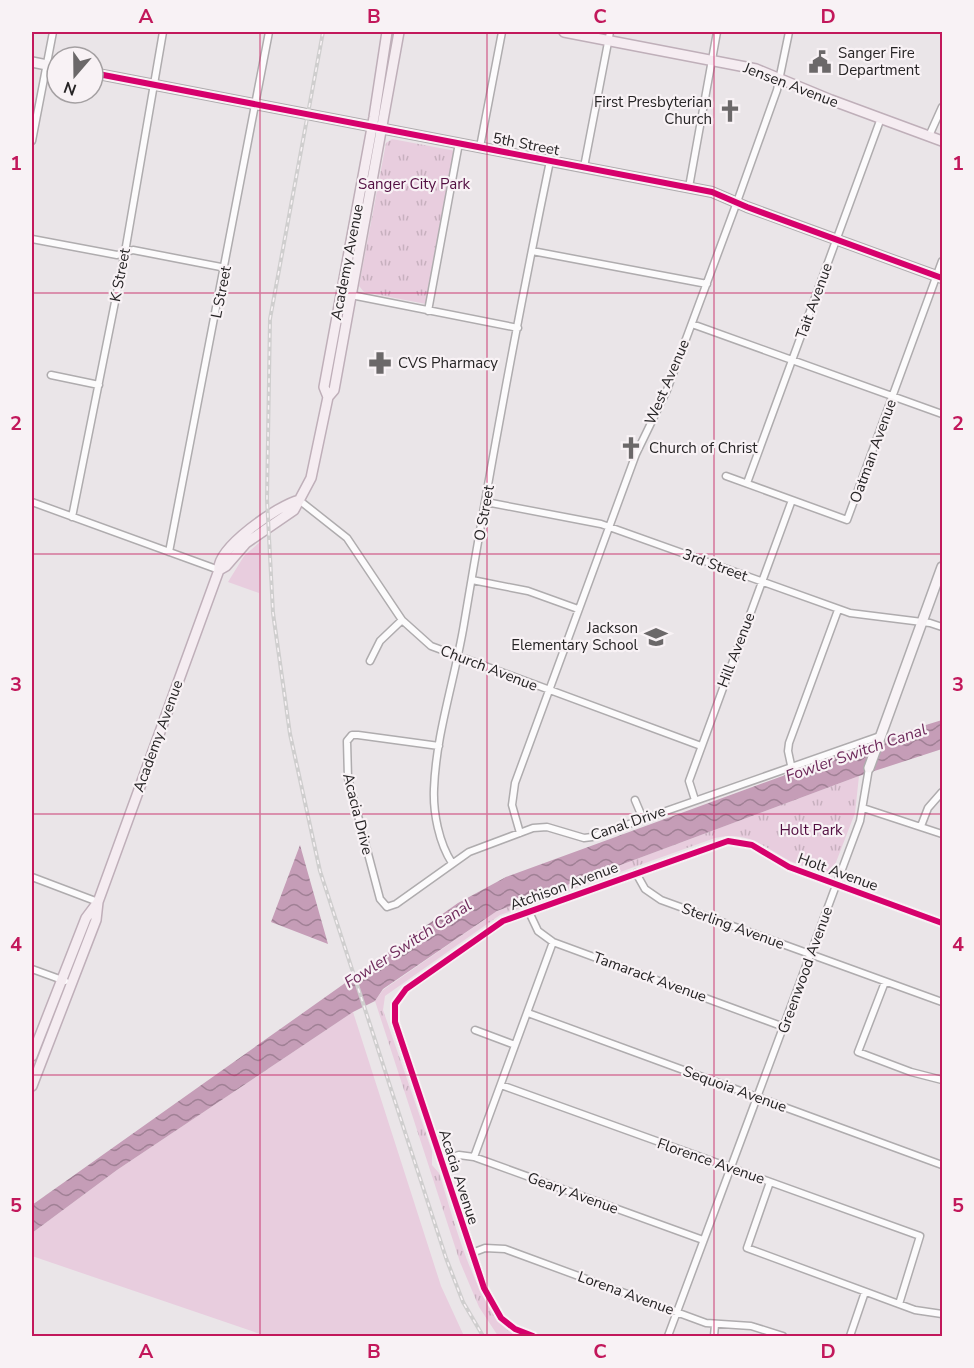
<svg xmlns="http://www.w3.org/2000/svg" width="974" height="1368" font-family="'Nunito Sans',sans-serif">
<defs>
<pattern id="park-tufts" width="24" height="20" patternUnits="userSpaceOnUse" patternTransform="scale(1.5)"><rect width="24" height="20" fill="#e8cdde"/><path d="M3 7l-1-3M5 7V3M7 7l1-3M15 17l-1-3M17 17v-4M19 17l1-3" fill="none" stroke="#c7b0be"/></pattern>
<pattern id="water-waves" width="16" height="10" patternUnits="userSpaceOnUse" patternTransform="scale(1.5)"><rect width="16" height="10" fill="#c59db7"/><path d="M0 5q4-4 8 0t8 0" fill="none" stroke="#a08095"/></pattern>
</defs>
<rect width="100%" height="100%" fill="#eae5e8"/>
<path fill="#e8cdde" d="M 260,542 L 259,593 L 228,582 L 244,556 Z
M 353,1012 L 441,1286 L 464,1336 L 266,1336 L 32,1256 L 32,1233 L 117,1170 Z"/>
<path fill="url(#park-tufts)" d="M 392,139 L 456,151 L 426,304 L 364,292 L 359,286 L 386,143 Z
M 859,776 L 855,813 L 833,870 L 827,874 C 815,870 802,866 790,861 C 763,847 748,830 715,838 L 500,915 L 385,996 L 383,1010 L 432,1151 L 432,1165 L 439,1173 C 453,1216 477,1314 516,1336 L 498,1336 L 479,1307 L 460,1262 L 375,1001 L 383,990 L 497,911 Z"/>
<path fill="url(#water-waves)" d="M 942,720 L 942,749 L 859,776 L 497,911 L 383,989 L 375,1001 L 353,1012 L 117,1170 L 32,1233 L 32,1205 L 458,903 L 506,877 L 865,746 L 885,743 L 887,737 Z
M 300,845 L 328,944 L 271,922 Z"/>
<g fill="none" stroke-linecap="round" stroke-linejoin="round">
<g stroke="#afacae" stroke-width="9">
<path id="street" d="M 929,136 L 942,107
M 32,141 L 53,32
M 480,147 L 502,32
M 584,167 L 610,32
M 689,187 L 717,32
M 32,239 L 117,255 L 133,250 L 226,268
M 532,251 L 707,284
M 341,293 L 518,328
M 428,311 L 459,143
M 692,324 L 942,414
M 51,375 L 99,385
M 726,476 L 847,520 L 942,261
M 747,483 L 881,118
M 299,500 L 347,538 L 402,620 L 431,646 L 701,746
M 32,502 L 219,570
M 486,502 L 601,524 L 850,613 L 930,623 L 942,627
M 72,517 L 125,252 L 163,32
M 169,552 L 269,32
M 472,580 L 528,591 L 578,609
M 370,661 L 380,641 L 402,620
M 439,746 L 358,735 L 352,735 L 347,741 L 348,778 L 380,899 L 387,907 L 396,904 L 469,852 L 533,828 L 547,827 L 584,838 L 592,837 L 880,736
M 791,765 L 788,751 L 789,743 L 838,610
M 635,800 L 643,819
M 695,800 L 689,781 L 792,500
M 863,808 L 942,834
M 921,826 L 928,808 L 942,792
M 520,833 L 512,805 L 515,783 L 636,454 L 667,390 L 737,202 L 777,90 L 789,32
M 452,863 C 439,843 433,813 434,789 C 436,733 455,679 464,624 C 490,469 518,315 550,161
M 636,873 L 645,889 L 661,900 L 942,1002
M 32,877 L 98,902
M 529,912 L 538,931 L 553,942 L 784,1027
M 32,969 L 65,981
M 885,982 L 858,1052 L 911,1072 L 942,1080
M 528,1013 L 942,1165
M 475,1030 L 515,1045
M 501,1085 L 920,1236 L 899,1304
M 474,1157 L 553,942
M 442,1160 L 459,1155 L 474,1157 L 703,1240
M 770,1182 L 747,1248 L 915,1310 L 942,1314
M 472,1253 L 485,1248 L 505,1249 L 706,1323 L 751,1326 L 783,1336
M 533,1336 L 515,1329 L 501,1318 L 484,1288 L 395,1022 L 395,1004 L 406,989 L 503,921 L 728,841 L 752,845 L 789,867 L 942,923
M 668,1336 L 860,821 L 869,768
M 714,1336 L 715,1325
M 850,1336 L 865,1292"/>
</g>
<g stroke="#afacae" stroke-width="12">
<path id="secondary" d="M 32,62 L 57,67
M 93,73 L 712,192 L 747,207 L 942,278
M 869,768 L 942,567"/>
</g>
<g stroke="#bfafb9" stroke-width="12">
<path id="primary" d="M 564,32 L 756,69 L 831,100 L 942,141
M 328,397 L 324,387 L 374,117 L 387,32
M 219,570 L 226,566 L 246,543 L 294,510 L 311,478 L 328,397 L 334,390 L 399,32
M 32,1056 L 86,918 L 98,902 L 219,570 C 216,548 279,505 299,500
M 32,1086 L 96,920 L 98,902"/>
</g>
<use href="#street" stroke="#fcfbfc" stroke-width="6"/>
<use href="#secondary" stroke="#f8f3f6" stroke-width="9"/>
<use href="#primary" stroke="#f5ecf1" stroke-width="9"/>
<g stroke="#cfcece" stroke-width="4">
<path id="rail" d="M 323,32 L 270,319 L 267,499 L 273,613 L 290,734 L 320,871 L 446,1258 L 463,1302 L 483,1336"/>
</g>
<use href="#rail" stroke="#f8f2f5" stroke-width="1.5" stroke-dasharray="4.5" stroke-linecap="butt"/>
<g stroke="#f8f2f5" stroke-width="10">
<path id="cycleway" d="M 93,73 L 712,192 L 747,207 L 942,278
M 533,1336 L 515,1329 L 501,1318 L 484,1288 L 395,1022 L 395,1004 L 406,989 L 503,921 L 728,841 L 752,845 L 789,867 L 942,923"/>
</g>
<use href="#cycleway" stroke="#d6006c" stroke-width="6"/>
</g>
<path fill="none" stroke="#c2185b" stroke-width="1.5" stroke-opacity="0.55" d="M 260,32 L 260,1336M 487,32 L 487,1336M 714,32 L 714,1336M 32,293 L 942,293M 32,554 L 942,554M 32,814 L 942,814M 32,1075 L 942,1075"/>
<defs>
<g id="civic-bare" transform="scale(1.8)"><path d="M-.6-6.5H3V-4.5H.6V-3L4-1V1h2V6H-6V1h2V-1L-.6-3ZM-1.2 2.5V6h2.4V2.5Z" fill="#6b6869" stroke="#f8f2f5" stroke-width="2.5" paint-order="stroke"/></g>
<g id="church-bare" transform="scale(1.8)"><path d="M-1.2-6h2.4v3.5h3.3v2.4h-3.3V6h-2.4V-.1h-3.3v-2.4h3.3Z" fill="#6b6869" stroke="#f8f2f5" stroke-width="2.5" paint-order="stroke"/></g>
<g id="pharmacy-bare" transform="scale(1.8)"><path d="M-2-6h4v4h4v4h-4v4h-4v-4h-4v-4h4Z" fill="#6b6869" stroke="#f8f2f5" stroke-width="2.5" paint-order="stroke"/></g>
<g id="school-bare" transform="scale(1.8)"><path d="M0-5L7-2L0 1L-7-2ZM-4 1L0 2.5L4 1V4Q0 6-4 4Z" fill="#6b6869" stroke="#f8f2f5" stroke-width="2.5" paint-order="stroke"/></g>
</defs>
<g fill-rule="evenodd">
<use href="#civic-bare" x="820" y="62"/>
<use href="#church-bare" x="730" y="111"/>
<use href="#pharmacy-bare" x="380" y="363"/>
<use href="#church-bare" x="631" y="448"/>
<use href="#school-bare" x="656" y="637"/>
</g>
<g text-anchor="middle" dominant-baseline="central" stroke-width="4.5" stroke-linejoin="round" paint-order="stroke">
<g font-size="15" fill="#262425" stroke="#f8f2f5" text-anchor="start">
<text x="838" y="53">Sanger Fire<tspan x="838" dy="17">Department</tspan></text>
<text x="712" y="102" text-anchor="end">First Presbyterian<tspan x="712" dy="17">Church</tspan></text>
<text x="398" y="363">CVS Pharmacy</text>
<text x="649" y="448">Church of Christ</text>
<text x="638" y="628" text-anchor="end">Jackson<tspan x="638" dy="17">Elementary School</tspan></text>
</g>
<g font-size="15" fill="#262425" stroke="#f8f2f5">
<text transform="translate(791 85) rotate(21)">Jensen Avenue</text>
<text transform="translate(526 144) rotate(11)">5th Street</text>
<text transform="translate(347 262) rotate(-79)">Academy Avenue</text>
<text transform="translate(120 275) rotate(-79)">K Street</text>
<text transform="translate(221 292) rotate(-79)">L Street</text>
<text transform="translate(814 301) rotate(-70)">Tait Avenue</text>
<text transform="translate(667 382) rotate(-67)">West Avenue</text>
<text transform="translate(873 451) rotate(-70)">Oatman Avenue</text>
<text transform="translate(484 513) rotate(-80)">O Street</text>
<text transform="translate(715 565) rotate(20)">3rd Street</text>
<text transform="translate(736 650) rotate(-69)">Hill Avenue</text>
<text transform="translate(489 668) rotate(21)">Church Avenue</text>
<text transform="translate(158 736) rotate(-70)">Academy Avenue</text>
<text transform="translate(358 814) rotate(76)">Acacia Drive</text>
<text transform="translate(628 823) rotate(-19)">Canal Drive</text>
<text transform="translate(838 872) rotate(20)">Holt Avenue</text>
<text transform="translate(564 886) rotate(-20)">Atchison Avenue</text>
<text transform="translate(733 926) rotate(20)">Sterling Avenue</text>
<text transform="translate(805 970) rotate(-70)">Greenwood Avenue</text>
<text transform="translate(650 977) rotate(20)">Tamarack Avenue</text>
<text transform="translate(735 1089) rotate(20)">Sequoia Avenue</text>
<text transform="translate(711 1161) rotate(19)">Florence Avenue</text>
<text transform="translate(459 1177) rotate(72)">Acacia Avenue</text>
<text transform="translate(573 1193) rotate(20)">Geary Avenue</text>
<text transform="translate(626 1293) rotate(20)">Lorena Avenue</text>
</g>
<g font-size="15" fill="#520e41" stroke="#f8f2f5">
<text x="414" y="184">Sanger City Park</text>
<text x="811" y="830">Holt Park</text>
</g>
<g font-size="16" font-style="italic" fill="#6f2b5c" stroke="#f8f2f5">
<text transform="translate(856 753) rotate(-19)">Fowler Switch Canal</text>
<text transform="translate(408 944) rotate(-33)">Fowler Switch Canal</text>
</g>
</g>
<rect width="974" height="1368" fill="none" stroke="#f8f2f5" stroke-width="66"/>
<g transform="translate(75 75) rotate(200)"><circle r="28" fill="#f8f2f5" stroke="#a4a0a2" stroke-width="1.5"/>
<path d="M0-4.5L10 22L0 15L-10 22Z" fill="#6b6869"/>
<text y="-9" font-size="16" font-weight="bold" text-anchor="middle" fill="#262425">N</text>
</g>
<rect x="33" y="33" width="908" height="1302" fill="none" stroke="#c2185b" stroke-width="2"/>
<g font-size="20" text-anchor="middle" font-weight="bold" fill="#c2185b">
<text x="146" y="23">A</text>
<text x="374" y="23">B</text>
<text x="600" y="23">C</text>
<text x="828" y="23">D</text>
<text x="16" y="170">1</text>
<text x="958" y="170">1</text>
<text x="16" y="430">2</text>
<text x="958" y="430">2</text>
<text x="16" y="691">3</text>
<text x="958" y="691">3</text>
<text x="16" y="951">4</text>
<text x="958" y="951">4</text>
<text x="16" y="1212">5</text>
<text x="958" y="1212">5</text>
<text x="146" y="1358">A</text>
<text x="374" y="1358">B</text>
<text x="600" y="1358">C</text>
<text x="828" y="1358">D</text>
</g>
</svg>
